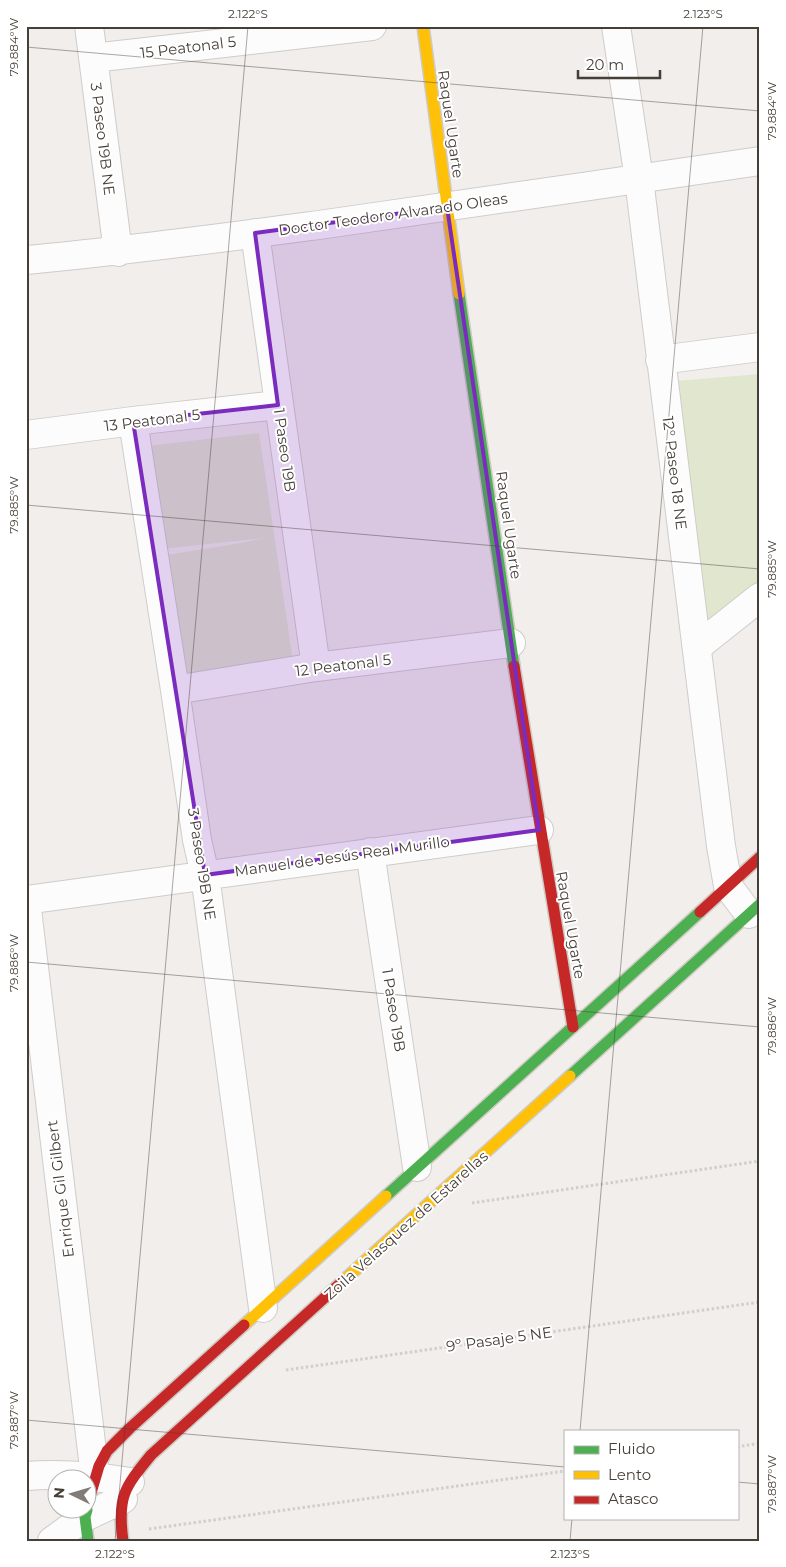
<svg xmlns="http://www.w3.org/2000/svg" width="786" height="1567" font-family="Montserrat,sans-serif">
<rect width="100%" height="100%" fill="#f1eeeb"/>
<path fill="#e0e7ce" d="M 760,374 L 760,582 L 702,630 L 664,382 Z
M 259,433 L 293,661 L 253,664 L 178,674 L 160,556 L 235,544 L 265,538 L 161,549 L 147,446 Z"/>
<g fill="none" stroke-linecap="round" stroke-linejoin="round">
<g stroke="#cfccc9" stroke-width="30">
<path id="street" d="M 89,26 L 118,252
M 616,26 L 639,179 L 721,846 L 728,886 L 749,914
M 93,58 L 372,26
M 255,233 L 316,667
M 26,260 C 124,251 221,238 319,225 C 466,205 613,182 760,161
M 660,360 L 760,347
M 133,421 L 175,690 L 197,840 L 205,875 L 263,1308
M 26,435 L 133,421 L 278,405
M 697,647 L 760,597
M 175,690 L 316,667 L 511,643
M 370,852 L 417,1167
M 26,900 L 539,830
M 26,901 L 95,1476
M 26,1476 C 61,1473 95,1476 130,1482
M 52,1541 L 85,1517 L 123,1499"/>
</g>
<g stroke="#cfcac3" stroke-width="14">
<path id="fast" d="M 459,294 L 514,666
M 570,1076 L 760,904
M 386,1196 L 700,912
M 87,1510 L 85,1517 L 88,1541"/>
</g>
<g stroke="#cfcac3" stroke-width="14">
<path id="slow" d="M 423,26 L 459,294
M 343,1281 L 570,1076
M 244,1325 L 386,1196"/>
</g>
<g stroke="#cfcac3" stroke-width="14">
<path id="jam" d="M 514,666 L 573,1027
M 700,912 L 760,857
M 88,1503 L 99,1466 L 107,1451 L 130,1428 L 244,1325
M 123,1541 C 117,1497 124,1488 151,1455 L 343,1281"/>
</g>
<path stroke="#d1cecc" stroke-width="3" stroke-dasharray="2.5 2.5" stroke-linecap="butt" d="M 472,1203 L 760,1161
M 286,1370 L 760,1302
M 737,1447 L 760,1443
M 149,1529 L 565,1471"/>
<use href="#street" stroke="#fdfcfc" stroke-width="28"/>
<use href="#fast" stroke="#4caf50" stroke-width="11"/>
<use href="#slow" stroke="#ffc107" stroke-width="11"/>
<use href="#jam" stroke="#c62828" stroke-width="11"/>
</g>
<path fill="#7b2cbf" fill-opacity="0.2" stroke="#7b2cbf" stroke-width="4" stroke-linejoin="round" d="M 447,207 L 539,830 L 205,875 L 133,421 L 278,405 L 255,233 Z"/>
<path fill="none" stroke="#463f38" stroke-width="1" stroke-opacity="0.45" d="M 26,47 L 760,111M 26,505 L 760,569M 26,962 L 760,1027M 26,1420 L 565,1467M 580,1431 L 703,26M 737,1482 L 760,1484M 115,1541 L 248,26M 570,1541 L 572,1518"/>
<g text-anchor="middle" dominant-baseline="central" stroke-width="4" stroke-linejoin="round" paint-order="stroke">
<g font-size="15" fill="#463f38" stroke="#fff">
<text transform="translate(188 47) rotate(-7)">15 Peatonal 5</text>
<text transform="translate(451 124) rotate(82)">Raquel Ugarte</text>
<text transform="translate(103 139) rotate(83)">3 Paseo 19B NE</text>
<text transform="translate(393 214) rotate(-8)">Doctor Teodoro Alvarado Oleas</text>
<text transform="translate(152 420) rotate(-7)">13 Peatonal 5</text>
<text transform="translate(285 450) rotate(82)">1 Paseo 19B</text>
<text transform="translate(675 473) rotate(83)">12° Paseo 18 NE</text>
<text transform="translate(509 525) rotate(82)">Raquel Ugarte</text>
<text transform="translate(343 665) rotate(-7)">12 Peatonal 5</text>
<text transform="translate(342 856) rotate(-8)">Manuel de Jesús Real Murillo</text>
<text transform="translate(202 864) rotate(81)">3 Paseo 19B NE</text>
<text transform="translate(571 925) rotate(80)">Raquel Ugarte</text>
<text transform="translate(394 1010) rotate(81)">1 Paseo 19B</text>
<text transform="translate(60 1189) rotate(-97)">Enrique Gil Gilbert</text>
<text transform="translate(406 1225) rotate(-42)">Zoila Velasquez de Estarellas</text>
<text transform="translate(499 1339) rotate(-8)">9º Pasaje 5 NE</text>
</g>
</g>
<rect width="786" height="1567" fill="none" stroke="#ffffff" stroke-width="55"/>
<rect x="564" y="1430" width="175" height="90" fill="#ffffff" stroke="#b5b2af"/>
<rect x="574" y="1446" width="25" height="8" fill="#4caf50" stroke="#b5b2af"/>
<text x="608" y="1454" font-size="15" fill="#463f38">Fluido</text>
<rect x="574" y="1471" width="25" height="8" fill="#ffc107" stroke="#b5b2af"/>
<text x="608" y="1480" font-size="15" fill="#463f38">Lento</text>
<rect x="574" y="1496" width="25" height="8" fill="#c62828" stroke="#b5b2af"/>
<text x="608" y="1504" font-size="15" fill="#463f38">Atasco</text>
<g transform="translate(72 1494) rotate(275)"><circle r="24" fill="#ffffff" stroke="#b5b2af"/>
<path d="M0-4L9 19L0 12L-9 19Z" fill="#827c77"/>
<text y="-8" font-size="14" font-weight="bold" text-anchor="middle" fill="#463f38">N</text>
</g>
<path d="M578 70v8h82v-8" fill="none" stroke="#463f38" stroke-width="2.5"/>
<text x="586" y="70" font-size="15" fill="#463f38" stroke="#ffffff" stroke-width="4" paint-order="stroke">20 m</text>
<rect x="28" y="28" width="730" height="1512" fill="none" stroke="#463f38" stroke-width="2"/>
<g font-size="12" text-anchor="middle" fill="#463f38">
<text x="248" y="18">2.122°S</text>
<text x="703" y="18">2.123°S</text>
<text transform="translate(14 47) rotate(-90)" y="4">79.884°W</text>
<text transform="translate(772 111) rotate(-90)" y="4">79.884°W</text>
<text transform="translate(14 505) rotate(-90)" y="4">79.885°W</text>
<text transform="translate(772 569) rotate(-90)" y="4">79.885°W</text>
<text transform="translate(14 963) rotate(-90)" y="4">79.886°W</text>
<text transform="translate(772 1026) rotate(-90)" y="4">79.886°W</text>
<text transform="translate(14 1420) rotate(-90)" y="4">79.887°W</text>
<text transform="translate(772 1484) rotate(-90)" y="4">79.887°W</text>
<text x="115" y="1558">2.122°S</text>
<text x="570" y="1558">2.123°S</text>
</g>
</svg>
